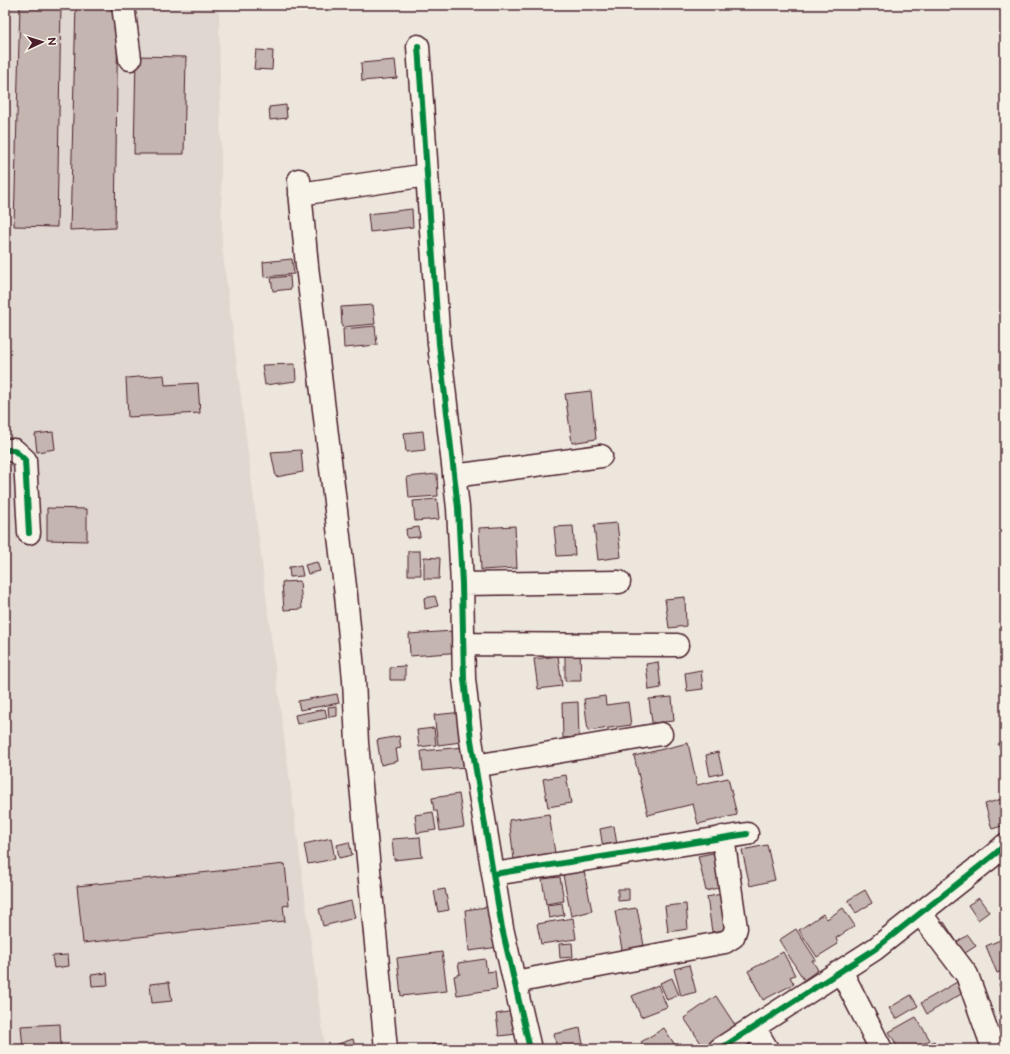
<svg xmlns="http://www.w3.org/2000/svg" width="1010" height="1054" font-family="'Balsamiq Sans',sans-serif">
<rect width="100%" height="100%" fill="#ece6dd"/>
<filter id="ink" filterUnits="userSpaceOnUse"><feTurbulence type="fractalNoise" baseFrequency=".025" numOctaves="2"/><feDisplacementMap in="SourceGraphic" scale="8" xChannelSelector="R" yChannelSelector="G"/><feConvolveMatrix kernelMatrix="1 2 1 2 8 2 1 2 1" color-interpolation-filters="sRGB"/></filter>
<g filter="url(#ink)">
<path fill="#e0d7d0" d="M 5,5 L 219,5 L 222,247 L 277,683 L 325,1049 L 5,1049 Z"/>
<path fill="#c4b5b0" stroke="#4a1f2b" d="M 20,5 L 61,5 L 57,227 L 14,226 Z
M 76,5 L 118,5 L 115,228 L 70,230 Z
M 256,50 L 273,51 L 272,70 L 254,69 Z
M 136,56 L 186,57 L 184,154 L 134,154 Z
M 395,60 L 397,78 L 362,81 L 361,63 Z
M 286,105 L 287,118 L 270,120 L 269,107 Z
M 5,131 L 7,131 L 7,150 L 5,150 Z
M 412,209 L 413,227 L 370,232 L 368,214 Z
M 292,259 L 294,274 L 264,277 L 263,262 Z
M 290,276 L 291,289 L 273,291 L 271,278 Z
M 373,305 L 375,324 L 342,327 L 341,307 Z
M 375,326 L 377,345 L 344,348 L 343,329 Z
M 295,364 L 296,381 L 265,385 L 262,365 Z
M 164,375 L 165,385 L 198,383 L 200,413 L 128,417 L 126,378 Z
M 591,391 L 596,439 L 572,443 L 565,394 Z
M 423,431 L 425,450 L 406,452 L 404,433 Z
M 53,432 L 55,449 L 37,452 L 35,434 Z
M 301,450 L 303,472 L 276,477 L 271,452 Z
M 437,474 L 438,496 L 409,498 L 407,477 Z
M 437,499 L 439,519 L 415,521 L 413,501 Z
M 47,508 L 87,509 L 87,541 L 47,540 Z
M 617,523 L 621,557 L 598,560 L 594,525 Z
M 515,526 L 517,568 L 481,570 L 479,528 Z
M 573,526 L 575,555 L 557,556 L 554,527 Z
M 419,527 L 420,537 L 407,538 L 406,529 Z
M 408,551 L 420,551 L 421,575 L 408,575 Z
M 424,557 L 440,558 L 439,579 L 424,579 Z
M 317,562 L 320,571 L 308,574 L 305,565 Z
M 301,566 L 303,576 L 290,577 L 289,567 Z
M 300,581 L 302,609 L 284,610 L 282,582 Z
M 435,596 L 438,606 L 425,609 L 424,598 Z
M 685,597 L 686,626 L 669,628 L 665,599 Z
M 453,631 L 462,652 L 410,656 L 409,634 Z
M 580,650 L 581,681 L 565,681 L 565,651 Z
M 558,656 L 562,686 L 538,689 L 534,659 Z
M 658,662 L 661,688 L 649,690 L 646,664 Z
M 405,666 L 405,680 L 390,680 L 390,667 Z
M 701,670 L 703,689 L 687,691 L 685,673 Z
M 337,694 L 339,703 L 300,710 L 298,701 Z
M 605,696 L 606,705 L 628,702 L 631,725 L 588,731 L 584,699 Z
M 672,697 L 674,721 L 652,723 L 649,699 Z
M 578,702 L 579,737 L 563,738 L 562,703 Z
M 337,706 L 337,716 L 329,717 L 328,707 Z
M 325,709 L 327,718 L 297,724 L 295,715 Z
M 463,712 L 469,741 L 438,745 L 434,715 Z
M 434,728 L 436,745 L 419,747 L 417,730 Z
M 399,736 L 401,748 L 396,749 L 398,761 L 381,765 L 377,740 Z
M 1005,740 L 1005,754 L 1003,755 L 998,744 Z
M 688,743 L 697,785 L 728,778 L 737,815 L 698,824 L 693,804 L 648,815 L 634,756 Z
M 464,747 L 466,767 L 423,771 L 421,751 Z
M 718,752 L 723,773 L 710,776 L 706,755 Z
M 566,775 L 571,803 L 548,807 L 543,779 Z
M 459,794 L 464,827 L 440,831 L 437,811 L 434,811 L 432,798 Z
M 1005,798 L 1005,825 L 992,829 L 985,804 Z
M 433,812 L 436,830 L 417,833 L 415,815 Z
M 549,814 L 555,853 L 514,859 L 509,820 Z
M 614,826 L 617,845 L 603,848 L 600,829 Z
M 420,837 L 422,857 L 394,860 L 392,839 Z
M 331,838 L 335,859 L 308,864 L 304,844 Z
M 349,842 L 352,855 L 339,858 L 337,845 Z
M 767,845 L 775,880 L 750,886 L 742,850 Z
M 718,852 L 725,886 L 706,891 L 698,856 Z
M 285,864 L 289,905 L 283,906 L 285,921 L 83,943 L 77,886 Z
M 584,871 L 592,911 L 571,916 L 563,875 Z
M 560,877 L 564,901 L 546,904 L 542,879 Z
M 445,889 L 449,910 L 438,912 L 434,891 Z
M 618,889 L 629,889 L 629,900 L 618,901 Z
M 865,890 L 872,903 L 856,913 L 848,900 Z
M 726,893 L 732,929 L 712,932 L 707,897 Z
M 979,898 L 989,912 L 978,920 L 968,905 Z
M 351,901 L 355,918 L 323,926 L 319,909 Z
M 562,903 L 564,915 L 549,918 L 547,905 Z
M 686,904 L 688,929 L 668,932 L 665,906 Z
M 494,906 L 499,947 L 469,951 L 465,910 Z
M 637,908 L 645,951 L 623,955 L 615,911 Z
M 843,908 L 855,926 L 836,938 L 838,944 L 817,957 L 799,930 L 823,914 L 827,919 Z
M 573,918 L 576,939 L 541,944 L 537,924 Z
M 944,922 L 957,942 L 968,935 L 976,946 L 956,959 L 936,927 Z
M 796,929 L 816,960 L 812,960 L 818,970 L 804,980 L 779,940 Z
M 1005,938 L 1005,970 L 997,973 L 986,946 Z
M 572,943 L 573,957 L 560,958 L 559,944 Z
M 442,952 L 447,991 L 401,996 L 397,958 Z
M 783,952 L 795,975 L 790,977 L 794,984 L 763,1000 L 748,971 Z
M 68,955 L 69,966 L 54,968 L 52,956 Z
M 485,959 L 487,972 L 495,971 L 497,989 L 457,995 L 454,976 L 460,974 L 458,963 Z
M 689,965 L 696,992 L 681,996 L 674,969 Z
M 107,973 L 108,985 L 92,986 L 91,975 Z
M 672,978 L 679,995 L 667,1000 L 660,983 Z
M 169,982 L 172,1001 L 152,1003 L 150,984 Z
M 957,982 L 963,993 L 927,1014 L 921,1003 Z
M 1005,982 L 1005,998 L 999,984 Z
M 658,985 L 667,1007 L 641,1017 L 632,996 Z
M 911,995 L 918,1006 L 896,1019 L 889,1008 Z
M 716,996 L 737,1028 L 705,1049 L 684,1018 Z
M 514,1011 L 517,1034 L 499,1036 L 496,1014 Z
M 916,1017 L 930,1040 L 914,1049 L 899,1049 L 889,1032 Z
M 60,1024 L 61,1049 L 23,1049 L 21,1026 Z
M 580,1028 L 584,1049 L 557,1049 L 554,1034 Z
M 664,1028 L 675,1045 L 669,1049 L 646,1049 L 641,1042 Z
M 353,1039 L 356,1049 L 329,1049 L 329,1047 Z
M 934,1041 L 938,1049 L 919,1049 Z
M 450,1043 L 450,1049 L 432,1049 L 431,1045 Z"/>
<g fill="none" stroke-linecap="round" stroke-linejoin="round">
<g stroke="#4a1f2b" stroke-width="25">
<path id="minor" d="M 123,5 L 130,59
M 418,46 L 439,344 L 458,508 L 462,584 L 464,679 L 471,740 L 502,928 L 530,1049
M 299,180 L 307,266 L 346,595 L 354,680 L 357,743 L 386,1049
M 300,194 L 427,175
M 5,450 L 14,450 L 25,460 L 29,533
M 454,476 L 601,456
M 462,584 L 619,582
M 463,644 L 677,645
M 475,766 L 661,734
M 494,874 L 747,834
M 920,913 L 967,975 L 993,1048
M 841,971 L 881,1049
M 515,982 L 725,942 L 733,937 L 736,928 L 723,837
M 754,1027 L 767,1049
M 720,1049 L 875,949 L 995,854 L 1005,845"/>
</g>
<use href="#minor" stroke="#f7f3e8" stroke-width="22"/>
<g stroke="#f7f3e8" stroke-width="8">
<path id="cycleway" d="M 418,46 L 439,344 L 458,508 L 462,584 L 464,679 L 471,740 L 502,928 L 530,1049
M 5,450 L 14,450 L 25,460 L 29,533
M 494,874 L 747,834
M 720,1049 L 875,949 L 995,854 L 1005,845"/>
</g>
<use href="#cycleway" stroke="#00873e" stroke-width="6"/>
</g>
</g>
<rect width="1010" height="1054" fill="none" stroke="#f7f3e8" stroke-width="20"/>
<rect x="10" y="10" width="990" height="1034" fill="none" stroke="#4a1f2b" stroke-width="1.5" filter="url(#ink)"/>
<g transform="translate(42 42) rotate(86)" stroke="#f7f3e8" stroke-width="3" paint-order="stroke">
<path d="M0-3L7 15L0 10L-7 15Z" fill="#4a1f2b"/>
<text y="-6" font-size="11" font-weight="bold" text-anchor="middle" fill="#4a1f2b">N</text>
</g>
</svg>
